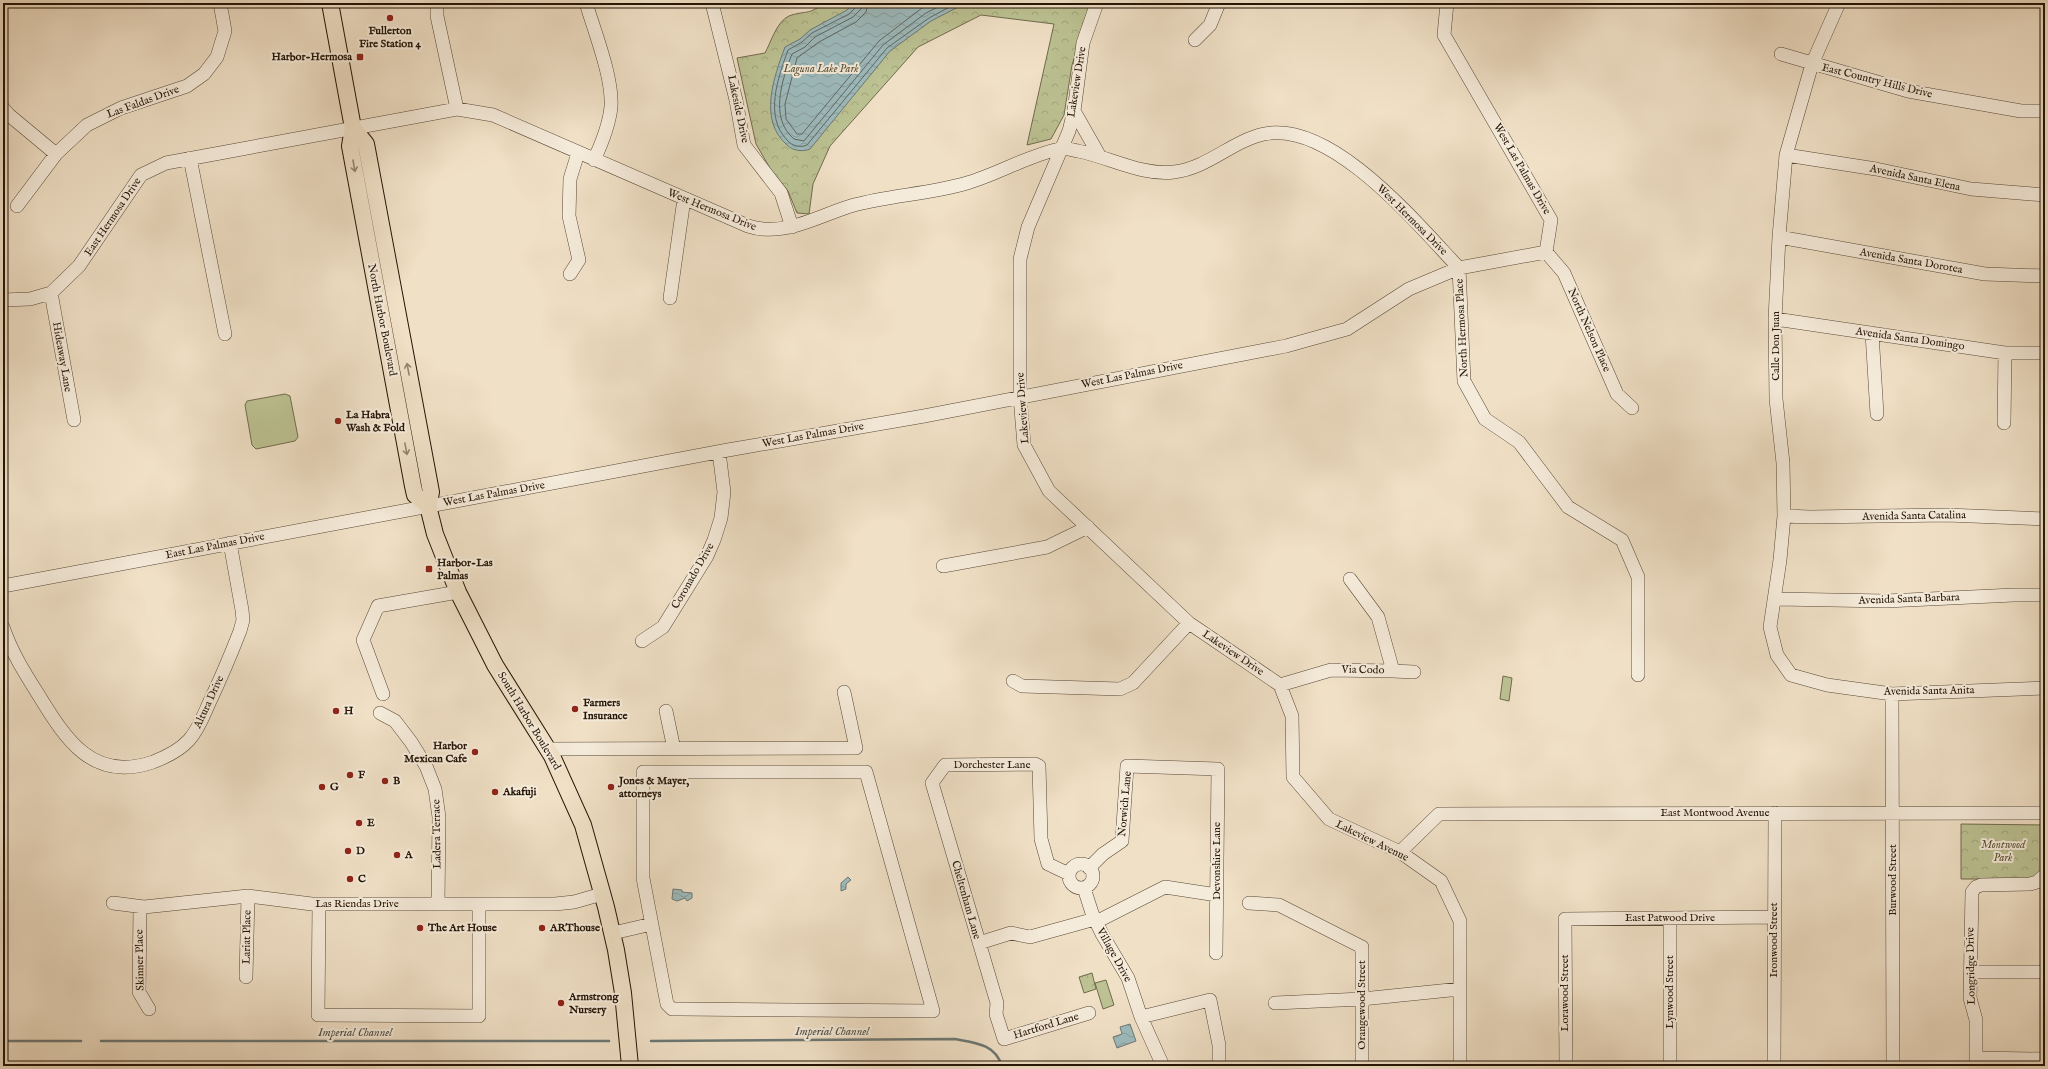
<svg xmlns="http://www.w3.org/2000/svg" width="2048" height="1069" font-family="'IM FELL English',serif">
<defs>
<pattern id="park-crowns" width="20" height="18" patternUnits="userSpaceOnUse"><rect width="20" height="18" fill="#bcc293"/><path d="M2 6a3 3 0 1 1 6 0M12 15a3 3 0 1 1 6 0" fill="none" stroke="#a1a67d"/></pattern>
<pattern id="water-waves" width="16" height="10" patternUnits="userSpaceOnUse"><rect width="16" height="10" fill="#9dbbbe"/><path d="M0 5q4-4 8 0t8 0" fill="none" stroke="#87a0a2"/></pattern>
</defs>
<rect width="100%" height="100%" fill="#f0e0c6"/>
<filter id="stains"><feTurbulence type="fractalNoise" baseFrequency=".005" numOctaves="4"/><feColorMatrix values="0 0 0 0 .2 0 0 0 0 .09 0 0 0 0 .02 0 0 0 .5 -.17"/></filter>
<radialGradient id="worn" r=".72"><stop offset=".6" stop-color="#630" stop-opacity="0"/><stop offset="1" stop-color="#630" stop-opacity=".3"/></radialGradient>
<path fill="url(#park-crowns)" stroke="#706b4c" d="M 824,3 L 1092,3 L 1072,65 L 1064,115 L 1051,139 L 1027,145 L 1054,24 L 981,15 L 918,47 L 830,146 L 813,184 L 809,214 L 797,213 L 788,191 L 771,170 L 756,144 L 737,58 L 765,53 C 771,42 777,21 789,16 C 805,10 808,16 824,3 Z
M 1961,824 L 2045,825 L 2045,868 L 2043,872 L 2030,879 L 1961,879 Z
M 1092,973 L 1096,989 L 1084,993 L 1079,977 Z"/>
<path fill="#bcc293" stroke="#706b4c" d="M 285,394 L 290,396 L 298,437 L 295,441 L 256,449 L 252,445 L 245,405 L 247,401 Z
M 1503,676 L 1512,678 L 1509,701 L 1500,699 Z
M 1106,980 L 1114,1005 L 1103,1009 L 1095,983 Z"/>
<path fill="url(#water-waves)" stroke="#6d7874" d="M 854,3 L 966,3 L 931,21 L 890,51 L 810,149 C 803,152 793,151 787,145 C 758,120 774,77 785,47 L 800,39 L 810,30 L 847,10 Z
M 848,877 L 851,880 L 846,884 L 846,889 L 841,891 L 841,883 Z
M 673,889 L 682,890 L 682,892 L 692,893 L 692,898 L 687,901 L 685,898 L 677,901 L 672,899 Z
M 1130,1024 L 1136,1041 L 1117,1048 L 1113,1037 L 1122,1034 L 1120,1027 Z"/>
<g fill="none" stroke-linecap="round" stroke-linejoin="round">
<path stroke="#606862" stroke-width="1" d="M 857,3 L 856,7 L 849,14 L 812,33 L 802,42 L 788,50 C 778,78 764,116 787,140 C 792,146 801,148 807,145 L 887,48 L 929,18 L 957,3
M 862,3 L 861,9 L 853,17 L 815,37 L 805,47 L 792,54 C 782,80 769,118 794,139 L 804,141 L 883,45 L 926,13 L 946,3
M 868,3 L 866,12 L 856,22 L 819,42 L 797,58 L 785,104 L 786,119 L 797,134 L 802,134 L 879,41 L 922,8 L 933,3"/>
<path stroke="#6d7874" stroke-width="2.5" d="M 3,1041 L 81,1041
M 101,1041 L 609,1041
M 651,1041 L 955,1039 C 976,1043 995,1044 1002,1066"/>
<g stroke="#574736" stroke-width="14">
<path id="minor" d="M 437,3 L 437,16 L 457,109
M 586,3 C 595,33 613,78 611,107 C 609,126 602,143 594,160
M 712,3 L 736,100 L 744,145 L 781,193 L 792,227
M 1097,3 L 1083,43 L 1074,111 L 1069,131 L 1028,227 L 1020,259 L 1020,397 L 1024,445 L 1049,491 L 1189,623 L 1280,685 L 1292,716 L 1293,777 L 1329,819 L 1400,852 L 1441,881 L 1460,921 L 1460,1066
M 1839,3 L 1812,64 L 1786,155 L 1779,237 L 1775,319 L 1776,399 L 1783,463 L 1784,516 L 1780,560 L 1770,627 L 1777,655 L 1791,675 L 1827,685 L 1892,694 L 2045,688
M 1195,40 L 1210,25 L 1219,3
M 1781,54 L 1908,91 L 2021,111 L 2045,111
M 3,108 L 9,115 L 56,154
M 1074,111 L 1099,155
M 1786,155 L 1876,169 L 1971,189 L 2045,195
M 190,158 L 225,334
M 17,206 L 56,154 L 87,125 L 121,108 L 187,86 L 204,74 L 217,57 L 225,31 L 220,3
M 1779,237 L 1985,274 L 2045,276
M 1546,252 L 1564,273 L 1617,394 L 1632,408
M 570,274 L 579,260 L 569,216 L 570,179 L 578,153
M 51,293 L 74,420
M 670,298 L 684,199
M 3,300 L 30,299 L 51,293 L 79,266 L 141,175 L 166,163 L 457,109 L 493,115 L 748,226 C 785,238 819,215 854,205 C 891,195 930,194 967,183 C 998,174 1027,156 1059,149 C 1065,147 1072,150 1078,151 C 1109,157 1142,176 1174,172 C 1208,168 1232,141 1264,134 C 1332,120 1417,224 1459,268 L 1464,381 L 1485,419 L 1519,442 L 1568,507 L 1622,540 L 1638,577 L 1638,675
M 1775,319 L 2005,353 L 2045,353
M 1872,333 L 1877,414
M 2004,423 L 2005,353
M 1784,516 L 1810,517 L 1947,515 L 2045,519
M 943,566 L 1047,547 L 1088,527
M 3,586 L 728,450 L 924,416 L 1286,346 L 1347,329 L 1409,289 L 1459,268 L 1546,252 L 1551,220 L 1444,35 L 1447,3
M 1774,599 L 1886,601 L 2014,595 L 2045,595
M 3,627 C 11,651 24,672 38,694 C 65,738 92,783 153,762 C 166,757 180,750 189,740 C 199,729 204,714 210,701 C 221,678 231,654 240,631 L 243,620 L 242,610 L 230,543
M 642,641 L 663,627 L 707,556 L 714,540 L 721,518 L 724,492 L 719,452
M 1393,671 L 1414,672
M 1013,681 L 1022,686 L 1120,689 L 1133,683 L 1189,623
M 1280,685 L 1331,670 L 1393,671 L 1378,617 L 1350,579
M 383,694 L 363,640 L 378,606 L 458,592
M 1892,694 L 1893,1066
M 666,711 L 674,749
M 380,713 L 395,721 L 411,742 L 426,766 L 435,789 L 439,817 L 438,904
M 548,749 L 856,748 L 844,692
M 643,772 L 866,772 L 933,1011 L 680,1009 L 672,1009 L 667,1004 L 643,878 Z
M 1400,852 L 1439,814 L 2045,813
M1069 876a12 12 0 1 1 24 0a12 12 0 1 1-24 0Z
M 1089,868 L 1103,854 L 1122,841 L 1127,766 L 1218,769 L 1216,953
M 1069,874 L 1048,864 L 1041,839 L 1039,766 L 1035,764 L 945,765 L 932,783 L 997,1003 L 996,1014 L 1004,1039 L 1089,1013
M 1084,888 L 1092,913 L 1102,934 L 1128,978 L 1141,1017 L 1163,1066
M 113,903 L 144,907 L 248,896 L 312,904 L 555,904 L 574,902 L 602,894
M 1249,903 L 1279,905 L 1362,947 L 1362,1066
M 319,904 L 318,1015 L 479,1016 L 479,904
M 140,908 L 139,992 L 149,1009
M 1670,918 L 1670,1066
M 1096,922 L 1165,887 L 1217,895
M 613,933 L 652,924
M 979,943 L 1011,933 L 1030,937 L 1095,919
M 1970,972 L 2038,972
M 246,977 L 248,896
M 1275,1003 L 1362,999 L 1460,989
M 1141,1017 L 1210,1000 L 1219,1045 L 1219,1066
M 1976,1058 L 2041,1059
M 1566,1066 L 1565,919 L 1774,917
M 1774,1066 L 1775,813
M 1976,1066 L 1976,1020 L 1970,998 L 1972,892 L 1976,887 L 1981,885 L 2030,884 L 2037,882 L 2045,875"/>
</g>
<g stroke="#241406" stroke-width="18">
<path id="major" d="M 330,3 L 353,128 L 350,146 L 413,486 L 415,495 L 428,506
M 353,128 L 366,144 L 431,492 L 428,506 L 435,534 L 458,592 L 495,665 L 552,756 L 583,825 L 606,907 L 616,950 L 623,993 L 630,1066"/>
</g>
<use href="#minor" stroke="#f5ebda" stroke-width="13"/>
<use href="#major" stroke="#f0e0c6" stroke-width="16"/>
</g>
<defs><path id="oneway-shaft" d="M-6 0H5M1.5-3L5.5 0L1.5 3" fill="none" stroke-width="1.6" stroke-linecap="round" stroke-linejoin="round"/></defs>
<g stroke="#948470">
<use href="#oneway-shaft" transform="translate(354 166) rotate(80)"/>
<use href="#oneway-shaft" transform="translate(408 369) rotate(-101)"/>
<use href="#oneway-shaft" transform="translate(406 449) rotate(79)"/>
</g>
<g fill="#8f2418" stroke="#f5ebda" stroke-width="1.5">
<circle cx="390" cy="18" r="4"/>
<rect x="356" y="53" width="8" height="8" rx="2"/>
<circle cx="338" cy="421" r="4"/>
<rect x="425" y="565" width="8" height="8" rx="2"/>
<circle cx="575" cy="709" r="4"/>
<circle cx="336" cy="711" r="4"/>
<circle cx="475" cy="752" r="4"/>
<circle cx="350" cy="775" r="4"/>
<circle cx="385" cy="781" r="4"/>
<circle cx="322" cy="787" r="4"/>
<circle cx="611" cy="787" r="4"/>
<circle cx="495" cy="792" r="4"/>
<circle cx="359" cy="823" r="4"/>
<circle cx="348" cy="851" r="4"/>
<circle cx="397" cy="855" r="4"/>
<circle cx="350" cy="879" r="4"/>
<circle cx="420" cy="928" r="4"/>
<circle cx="542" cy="928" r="4"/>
<circle cx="561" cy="1003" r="4"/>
</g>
<g text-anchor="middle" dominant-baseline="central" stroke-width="4" stroke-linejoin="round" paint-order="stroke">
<g font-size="11" font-weight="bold" fill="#241406" stroke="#f5ebda" text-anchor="start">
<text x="390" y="31" text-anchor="middle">Fullerton<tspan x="390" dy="13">Fire Station 4</tspan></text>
<text x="352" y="57" text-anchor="end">Harbor-Hermosa</text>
<text x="346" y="415">La Habra<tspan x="346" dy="13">Wash &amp; Fold</tspan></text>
<text x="437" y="563">Harbor-Las<tspan x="437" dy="13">Palmas</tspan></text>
<text x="583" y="703">Farmers<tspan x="583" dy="13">Insurance</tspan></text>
<text x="344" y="711">H</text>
<text x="467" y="746" text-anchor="end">Harbor<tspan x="467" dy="13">Mexican Cafe</tspan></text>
<text x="358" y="775">F</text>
<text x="393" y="781">B</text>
<text x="619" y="781">Jones &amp; Mayer,<tspan x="619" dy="13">attorneys</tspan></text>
<text x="330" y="787">G</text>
<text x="503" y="792">Akafuji</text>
<text x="367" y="823">E</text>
<text x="356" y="851">D</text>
<text x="405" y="855">A</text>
<text x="358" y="879">C</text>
<text x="428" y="928">The Art House</text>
<text x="550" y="928">ARThouse</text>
<text x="569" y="997">Armstrong<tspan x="569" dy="13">Nursery</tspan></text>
</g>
<g font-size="11" font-style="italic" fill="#595137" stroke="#f5ebda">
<text x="821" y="69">Laguna Lake Park</text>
<text x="2003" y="845">Montwood<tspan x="2003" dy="13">Park</tspan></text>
</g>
<g font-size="11" fill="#241406" stroke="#f5ebda">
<text transform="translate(1877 81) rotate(14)">East Country Hills Drive</text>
<text transform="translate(1077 82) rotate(-81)">Lakeview Drive</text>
<text transform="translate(143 102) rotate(-20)">Las Faldas Drive</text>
<text transform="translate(738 109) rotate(78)">Lakeside Drive</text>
<text transform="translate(1522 169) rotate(60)">West Las Palmas Drive</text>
<text transform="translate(1915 178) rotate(12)">Avenida Santa Elena</text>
<text transform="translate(712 210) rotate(22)">West Hermosa Drive</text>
<text transform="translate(113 217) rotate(-56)">East Hermosa Drive</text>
<text transform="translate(1412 220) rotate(45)">West Hermosa Drive</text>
<text transform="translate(1911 261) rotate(10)">Avenida Santa Dorotea</text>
<text transform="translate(382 320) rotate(79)">North Harbor Boulevard</text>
<text transform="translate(1462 328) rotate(-93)">North Hermosa Place</text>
<text transform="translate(1589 330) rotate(66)">North Nelson Place</text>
<text transform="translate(1910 339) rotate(8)">Avenida Santa Domingo</text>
<text transform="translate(1776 346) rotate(-90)">Calle Don Juan</text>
<text transform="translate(62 357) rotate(80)">Hideaway Lane</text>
<text transform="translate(1132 375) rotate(-11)">West Las Palmas Drive</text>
<text transform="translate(1023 408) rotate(-94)">Lakeview Drive</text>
<text transform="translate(813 435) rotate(-10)">West Las Palmas Drive</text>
<text transform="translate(494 494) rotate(-10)">West Las Palmas Drive</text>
<text transform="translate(1914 516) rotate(-1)">Avenida Santa Catalina</text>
<text transform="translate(215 546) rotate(-11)">East Las Palmas Drive</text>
<text transform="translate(693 576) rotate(-60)">Coronado Drive</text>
<text transform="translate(1909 599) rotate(-2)">Avenida Santa Barbara</text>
<text transform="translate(1233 653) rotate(34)">Lakeview Drive</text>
<text transform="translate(1363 670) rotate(1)">Via Codo</text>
<text transform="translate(1929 691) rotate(-1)">Avenida Santa Anita</text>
<text transform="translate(209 702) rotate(-65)">Altura Drive</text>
<text transform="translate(529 721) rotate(59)">South Harbor Boulevard</text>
<text x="992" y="765">Dorchester Lane</text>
<text transform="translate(1125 804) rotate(-85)">Norwich Lane</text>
<text x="1715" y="813">East Montwood Avenue</text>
<text transform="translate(437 834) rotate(-91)">Ladera Terrace</text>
<text transform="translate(1372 841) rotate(26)">Lakeview Avenue</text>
<text transform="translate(1217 861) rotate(-90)">Devonshire Lane</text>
<text transform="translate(1893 880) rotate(-90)">Burwood Street</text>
<text transform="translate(966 900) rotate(74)">Cheltenham Lane</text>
<text x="357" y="904">Las Riendas Drive</text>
<text x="1670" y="918">East Patwood Drive</text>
<text transform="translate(247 937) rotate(-89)">Lariat Place</text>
<text transform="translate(1774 940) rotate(-90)">Ironwood Street</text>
<text transform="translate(1114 955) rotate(61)">Village Drive</text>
<text transform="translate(140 960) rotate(-91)">Skinner Place</text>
<text transform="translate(1971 966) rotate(-91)">Longridge Drive</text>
<text transform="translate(1670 992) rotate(-90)">Lynwood Street</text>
<text transform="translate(1565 993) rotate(-90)">Lorawood Street</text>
<text transform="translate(1362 1005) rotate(-90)">Orangewood Street</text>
<text transform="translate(1046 1026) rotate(-17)">Hartford Lane</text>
</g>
<g font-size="12" font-style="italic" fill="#4e4e46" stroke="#f5ebda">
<text x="832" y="1031">Imperial Channel</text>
<text x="355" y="1032">Imperial Channel</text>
</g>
</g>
<rect width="2048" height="1069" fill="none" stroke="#f0e0c6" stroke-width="16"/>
<rect x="4" y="4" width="2040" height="1061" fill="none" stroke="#241406" stroke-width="2"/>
<rect x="8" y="8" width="2032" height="1053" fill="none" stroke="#241406"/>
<rect width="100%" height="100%" filter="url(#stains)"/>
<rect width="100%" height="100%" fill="url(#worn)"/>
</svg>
